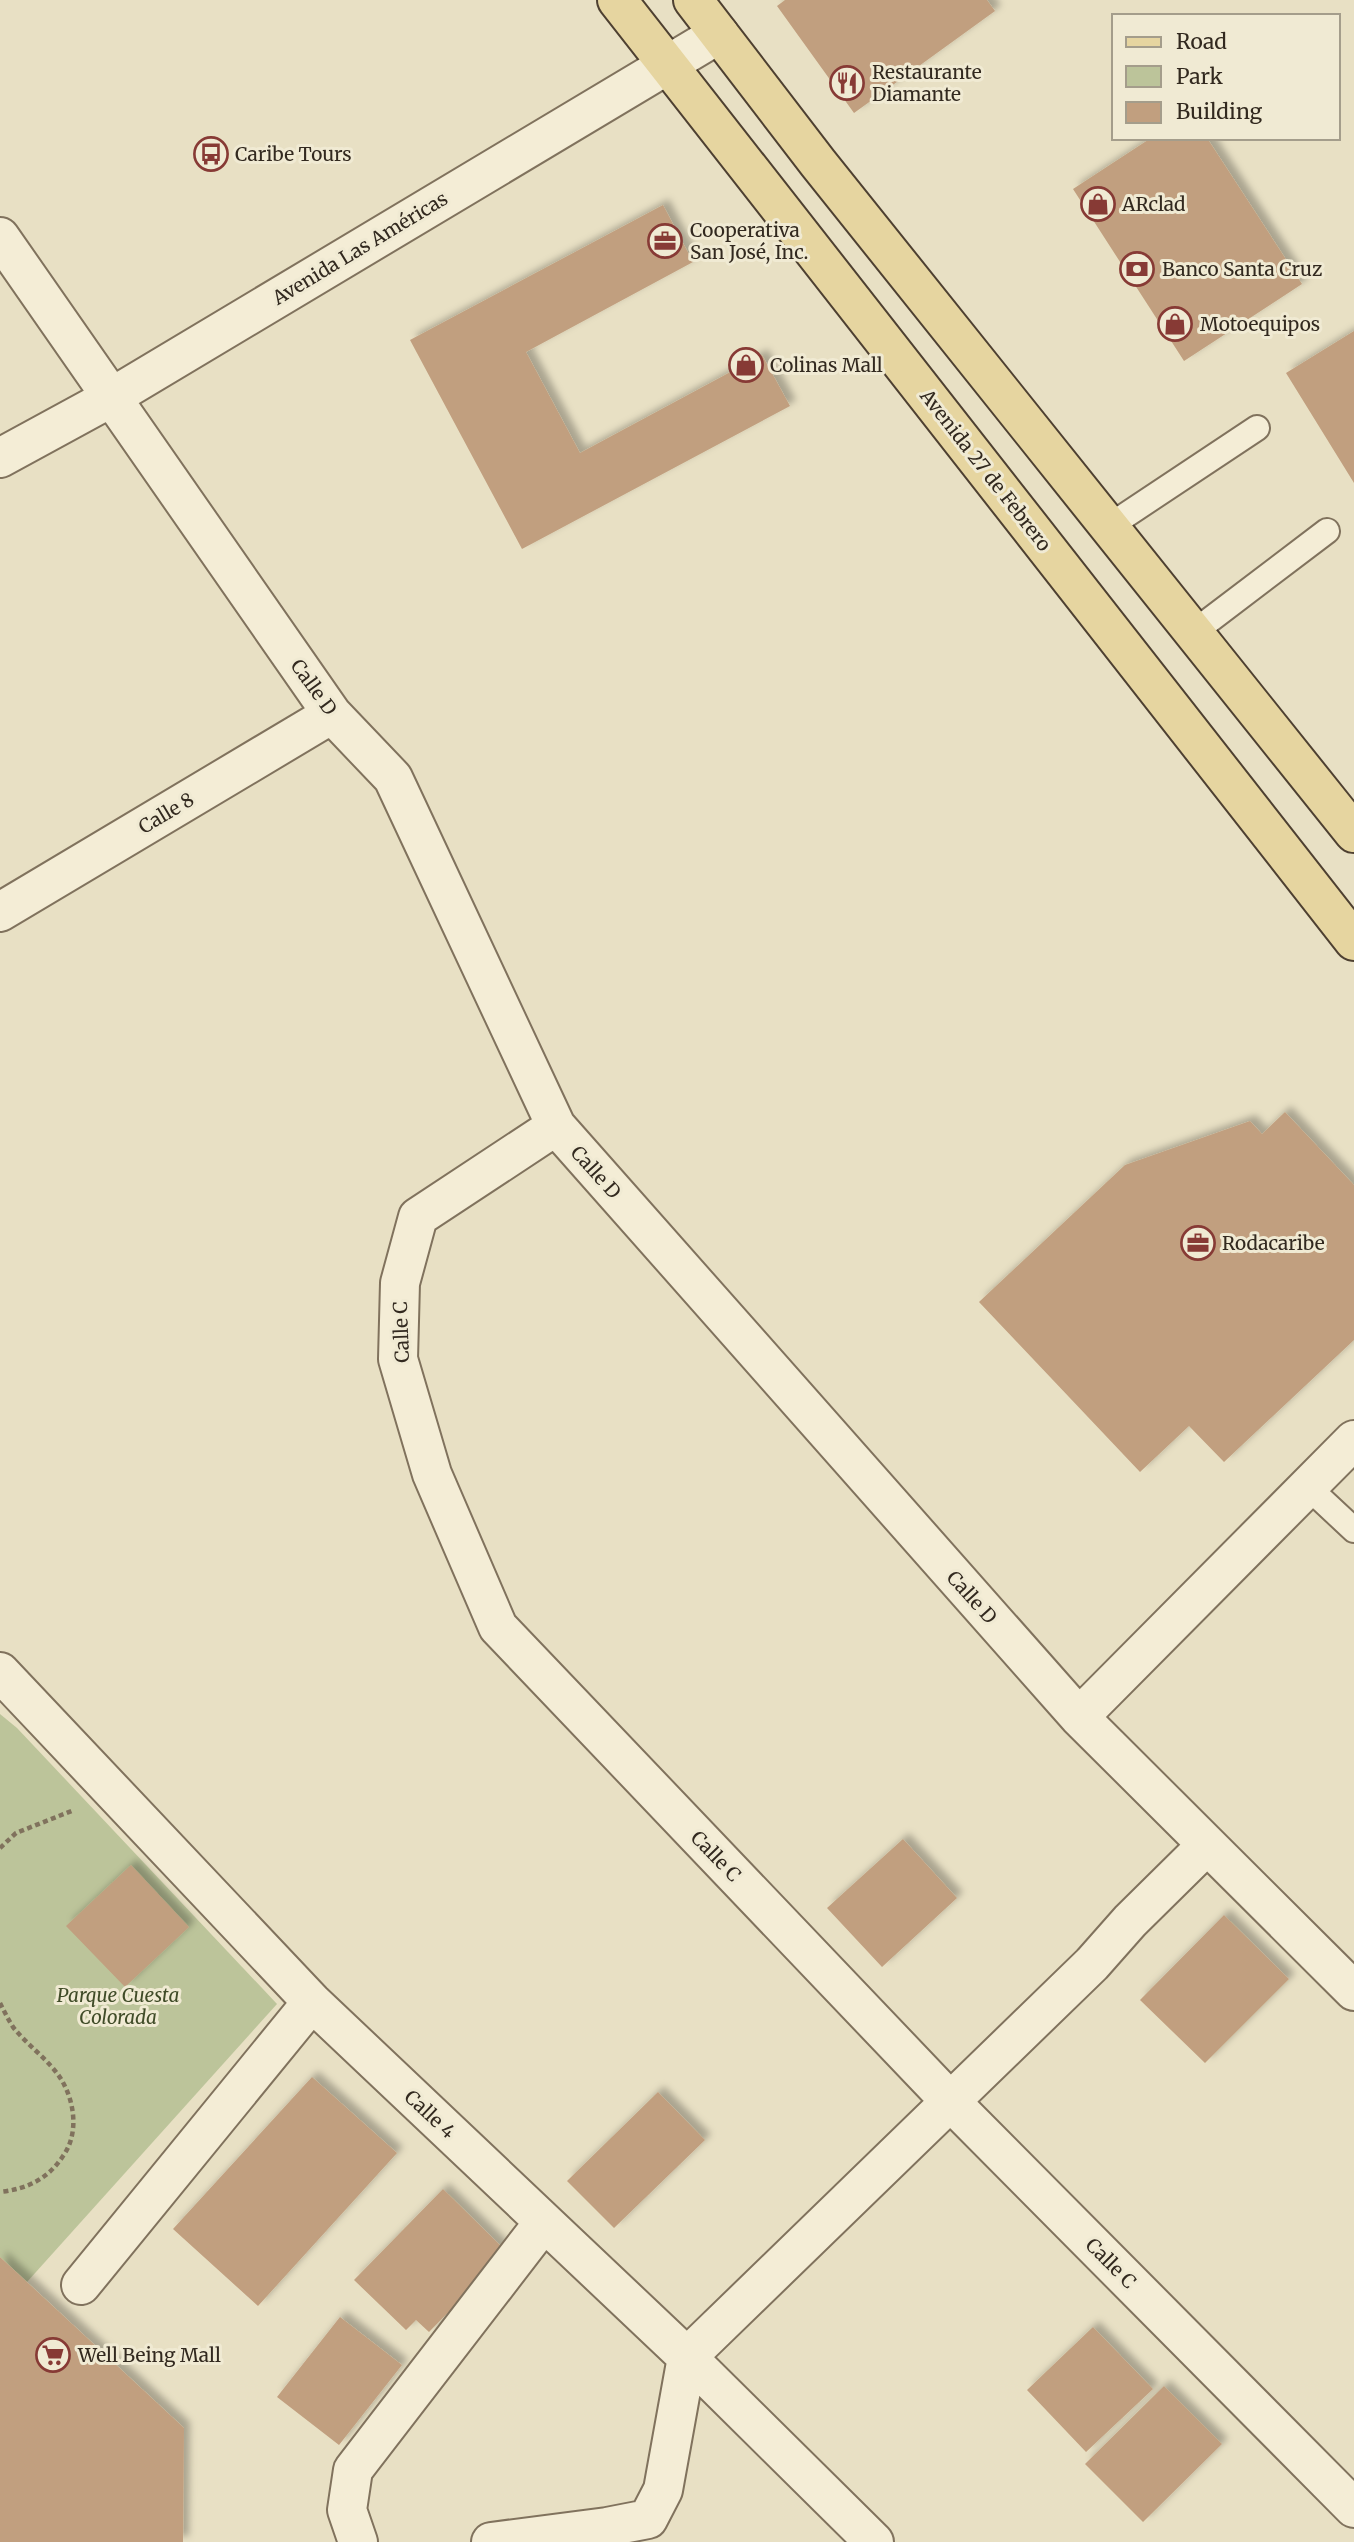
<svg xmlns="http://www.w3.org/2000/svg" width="1354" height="2542" font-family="Merriweather,serif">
<defs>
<filter id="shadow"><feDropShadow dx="6" dy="-6" stdDeviation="3.5" flood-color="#0004"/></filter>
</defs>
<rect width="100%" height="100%" fill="#e8e0c4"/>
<path fill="#bcc49a" d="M 0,1714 L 17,1728 L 277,2004 L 27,2282 L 0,2257 Z"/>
<path fill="#c19f7f" filter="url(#shadow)" d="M 785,0 L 987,0 L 995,11 L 854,113 L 777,6 Z
M 1151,138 L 1207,138 L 1302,284 L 1184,361 L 1073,189 Z
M 663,205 L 693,262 L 526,352 L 580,453 L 762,355 L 790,406 L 522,549 L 410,340 Z
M 1354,331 L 1354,483 L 1286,373 Z
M 1285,1112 L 1354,1185 L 1354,1340 L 1224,1462 L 1189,1426 L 1140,1472 L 979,1302 L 1125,1165 L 1250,1121 L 1262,1134 Z
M 903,1839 L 957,1898 L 882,1967 L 827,1908 Z
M 131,1865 L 189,1927 L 125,1987 L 66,1926 Z
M 1224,1915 L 1289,1979 L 1205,2063 L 1140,2000 Z
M 312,2077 L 397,2153 L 258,2306 L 173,2229 Z
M 658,2092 L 705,2140 L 614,2228 L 567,2181 Z
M 443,2189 L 507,2252 L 429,2332 L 416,2320 L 406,2330 L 354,2280 Z
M 0,2257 L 184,2428 L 183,2542 L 0,2542 Z
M 340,2317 L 402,2365 L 339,2445 L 277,2397 Z
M 1093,2327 L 1153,2389 L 1086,2452 L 1027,2390 Z
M 1164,2386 L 1222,2444 L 1143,2522 L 1085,2464 Z"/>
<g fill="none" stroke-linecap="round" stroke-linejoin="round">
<g stroke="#80725d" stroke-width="28">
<path id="lane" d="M 1108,527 L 1257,428
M 1194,632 L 1327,531
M 1308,1487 L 1354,1530"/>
</g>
<g stroke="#80725d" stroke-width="42">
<path id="street" d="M 0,237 L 332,714 L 393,778 L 556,1126 L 1079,1717 L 1354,1991
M 0,458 L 112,397 L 719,34
M 0,912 L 332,714
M 556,1126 L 418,1217 L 400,1283 L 398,1359 L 432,1474 L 498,1627 L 950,2101 L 1354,2508
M 0,1672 L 312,2002 L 687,2357 L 874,2542
M 1079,1717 L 1354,1440
M 81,2285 L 312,2002
M 358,2542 L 347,2510 L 353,2470 L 544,2222
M 491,2542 L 607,2527 L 648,2519 L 663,2490 L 687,2357 L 1092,1964 L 1130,1921 L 1206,1846"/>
</g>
<g stroke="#4e4031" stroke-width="42">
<path id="primary" d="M 617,0 L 1354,941
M 693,0 L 818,163 L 1354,833"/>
</g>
<path stroke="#80725d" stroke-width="4.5" stroke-dasharray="5 3.5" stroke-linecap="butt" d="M 0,1848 L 16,1833 L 74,1810
M 0,2003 C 4,2011 8,2019 13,2027 C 27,2045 49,2060 61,2079 C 75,2102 79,2134 63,2156 C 48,2179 27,2189 0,2192"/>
<use href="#lane" stroke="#f4edd6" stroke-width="24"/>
<use href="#street" stroke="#f4edd6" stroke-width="38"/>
<use href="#primary" stroke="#e6d5a0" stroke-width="38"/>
</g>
<defs>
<g id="restaurant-ring" transform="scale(1.75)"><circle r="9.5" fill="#f0ead3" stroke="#873a35" stroke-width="1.5"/><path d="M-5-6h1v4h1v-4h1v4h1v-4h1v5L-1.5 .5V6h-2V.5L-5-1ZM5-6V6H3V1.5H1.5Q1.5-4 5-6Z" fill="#873a35"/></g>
<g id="bus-ring" transform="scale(1.75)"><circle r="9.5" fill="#f0ead3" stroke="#873a35" stroke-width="1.5"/><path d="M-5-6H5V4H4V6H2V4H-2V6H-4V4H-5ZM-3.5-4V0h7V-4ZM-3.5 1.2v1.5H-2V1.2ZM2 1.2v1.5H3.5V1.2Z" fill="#873a35"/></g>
<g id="shop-ring" transform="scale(1.75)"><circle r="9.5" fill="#f0ead3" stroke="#873a35" stroke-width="1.5"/><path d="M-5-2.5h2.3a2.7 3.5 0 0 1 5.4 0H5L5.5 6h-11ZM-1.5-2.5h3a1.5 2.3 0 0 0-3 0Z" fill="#873a35"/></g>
<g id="office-ring" transform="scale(1.75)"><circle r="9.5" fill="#f0ead3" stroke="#873a35" stroke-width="1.5"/><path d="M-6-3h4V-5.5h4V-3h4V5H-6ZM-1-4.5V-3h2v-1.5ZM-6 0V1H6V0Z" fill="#873a35"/></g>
<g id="bank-ring" transform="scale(1.75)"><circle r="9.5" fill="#f0ead3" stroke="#873a35" stroke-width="1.5"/><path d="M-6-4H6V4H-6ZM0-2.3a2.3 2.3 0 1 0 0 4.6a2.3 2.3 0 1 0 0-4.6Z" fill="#873a35"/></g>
<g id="supermarket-ring" transform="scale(1.75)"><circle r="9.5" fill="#f0ead3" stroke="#873a35" stroke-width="1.5"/><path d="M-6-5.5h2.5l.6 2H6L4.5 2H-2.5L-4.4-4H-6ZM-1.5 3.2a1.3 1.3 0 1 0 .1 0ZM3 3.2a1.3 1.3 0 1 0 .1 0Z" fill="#873a35"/></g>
</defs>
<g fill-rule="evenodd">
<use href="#restaurant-ring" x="847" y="83"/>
<use href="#bus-ring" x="211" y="154"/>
<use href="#shop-ring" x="1098" y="204"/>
<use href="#office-ring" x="665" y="241"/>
<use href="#bank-ring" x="1137" y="269"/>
<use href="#shop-ring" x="1175" y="324"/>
<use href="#shop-ring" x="746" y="365"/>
<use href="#office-ring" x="1198" y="1243"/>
<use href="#supermarket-ring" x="53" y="2355"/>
</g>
<g text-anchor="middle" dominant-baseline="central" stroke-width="6" stroke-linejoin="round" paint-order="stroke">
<g font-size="19" fill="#32291f" stroke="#f0ead3" text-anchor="start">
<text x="872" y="72">Restaurante<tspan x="872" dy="22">Diamante</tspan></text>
<text x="235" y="154">Caribe Tours</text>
<text x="1122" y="204">ARclad</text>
<text x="690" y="230">Cooperativa<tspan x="690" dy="22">San José, Inc.</tspan></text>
<text x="1162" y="269">Banco Santa Cruz</text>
<text x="1200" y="324">Motoequipos</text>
<text x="770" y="365">Colinas Mall</text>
<text x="1222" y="1243">Rodacaribe</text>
<text x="78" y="2355">Well Being Mall</text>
</g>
<g font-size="19" fill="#32291f" stroke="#f0ead3">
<text transform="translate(360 248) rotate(-31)">Avenida Las Américas</text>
<text transform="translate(986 470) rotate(52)">Avenida 27 de Febrero</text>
<text transform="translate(314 687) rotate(54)">Calle D</text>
<text transform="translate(166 813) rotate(-31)">Calle 8</text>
<text transform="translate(596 1172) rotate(48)">Calle D</text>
<text transform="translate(401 1332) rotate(-92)">Calle C</text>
<text transform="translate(972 1597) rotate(48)">Calle D</text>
<text transform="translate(716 1856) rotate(46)">Calle C</text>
<text transform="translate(430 2114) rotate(43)">Calle 4</text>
<text transform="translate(1111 2263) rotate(45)">Calle C</text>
</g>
<g font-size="19" font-style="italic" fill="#404c28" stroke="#f0ead3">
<text x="118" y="1995">Parque Cuesta<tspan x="118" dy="22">Colorada</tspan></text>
</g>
</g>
<rect x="1112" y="14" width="228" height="126" fill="#f0ead3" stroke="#a49d8b" stroke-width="2"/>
<rect x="1126" y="37" width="35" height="10" fill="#e6d5a0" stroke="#a49d8b" stroke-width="2"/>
<text x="1176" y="49" font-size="21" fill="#32291f">Road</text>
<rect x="1126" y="66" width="35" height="21" fill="#bcc49a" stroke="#a49d8b" stroke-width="2"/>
<text x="1176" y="84" font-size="21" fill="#32291f">Park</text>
<rect x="1126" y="102" width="35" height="21" fill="#c19f7f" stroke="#a49d8b" stroke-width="2"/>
<text x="1176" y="119" font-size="21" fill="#32291f">Building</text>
</svg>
